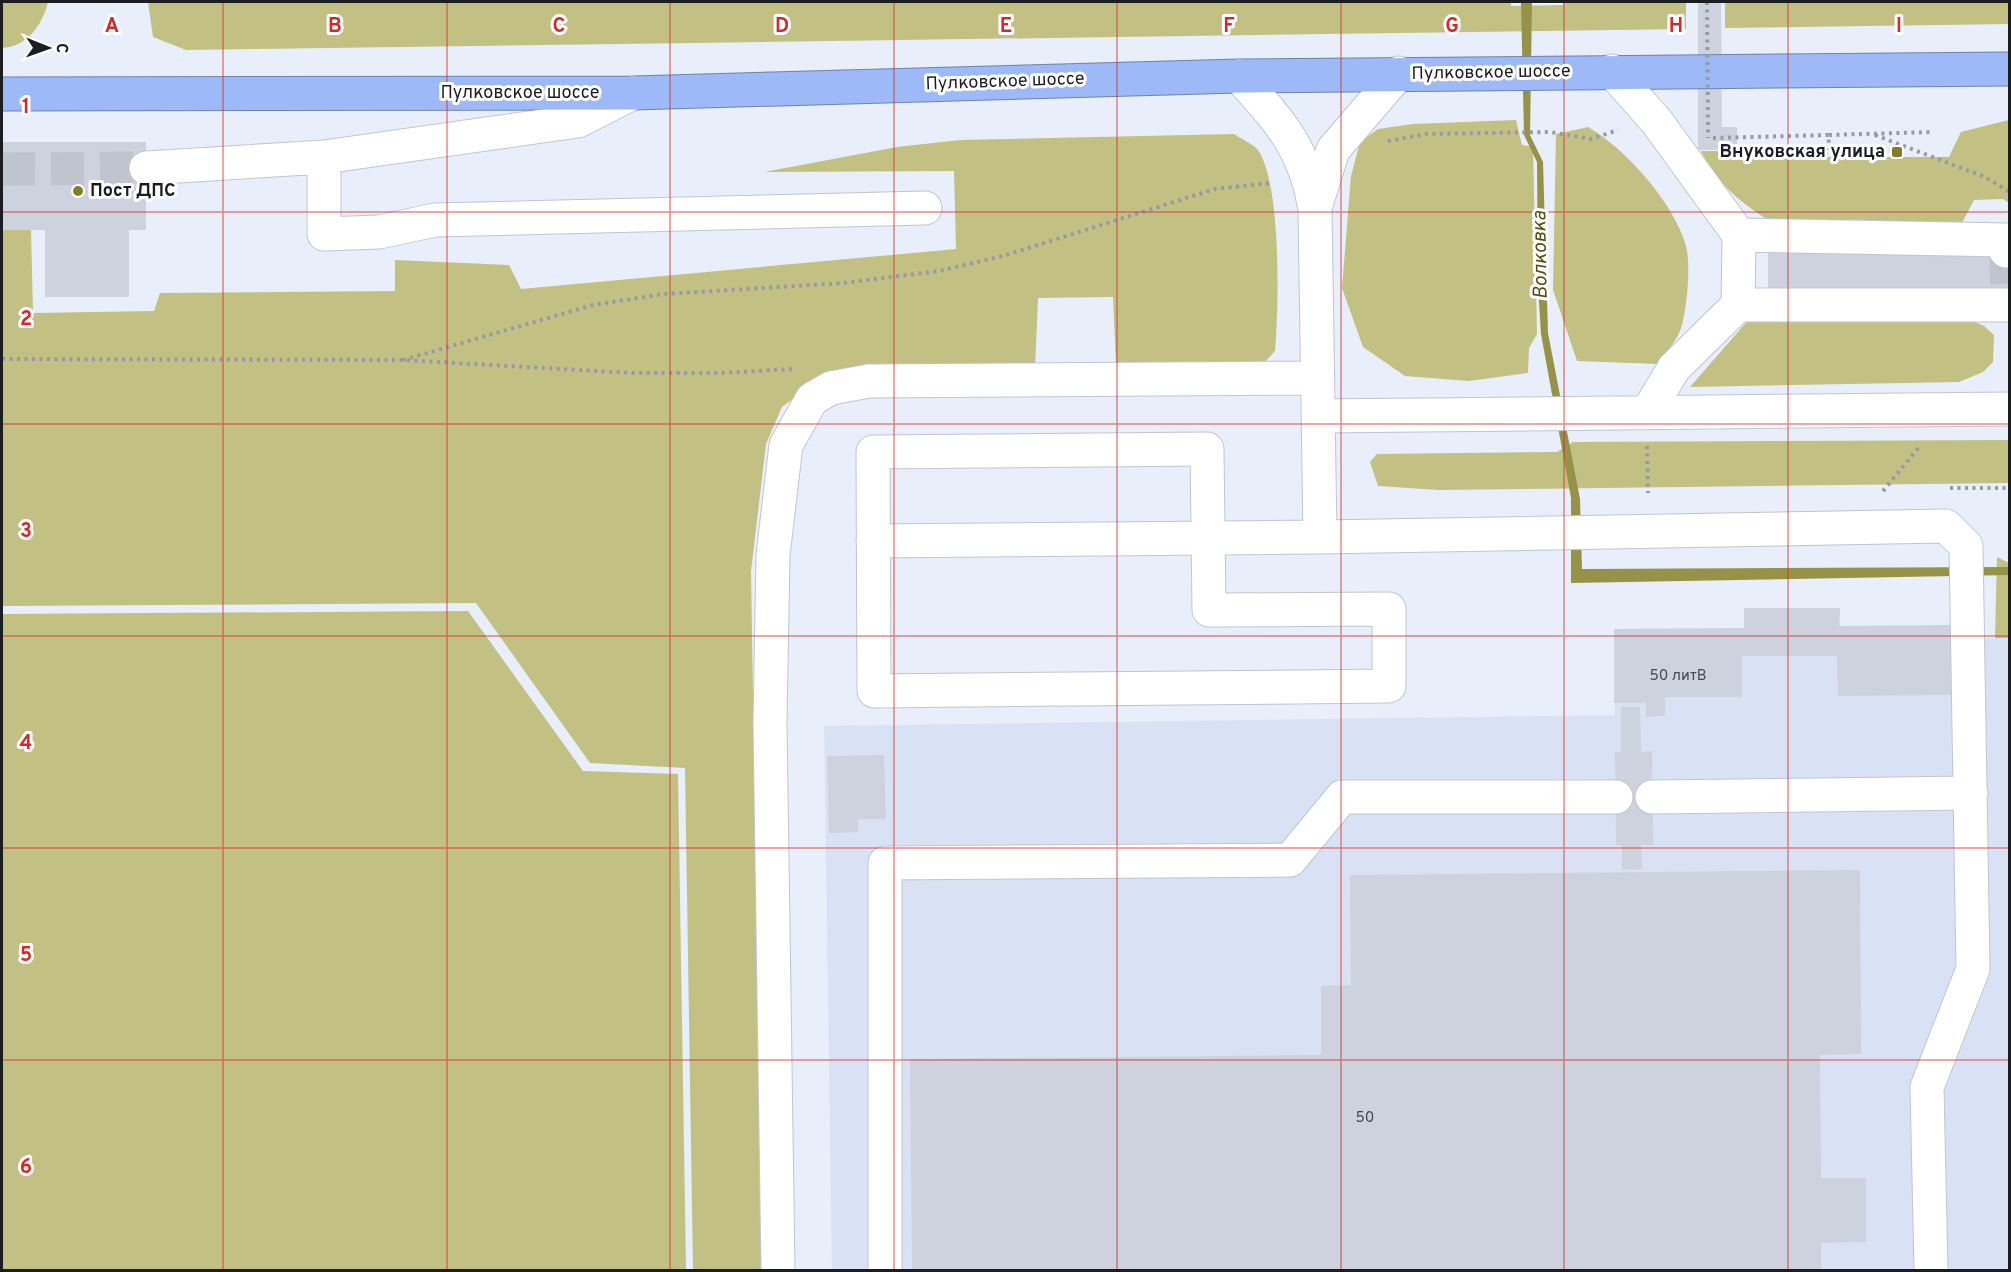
<svg xmlns="http://www.w3.org/2000/svg" width="2011" height="1272" font-family="Overpass,sans-serif">
<rect width="100%" height="100%" fill="#e8eefa"/>
<path fill="#d9e2f5" d="M 1744,608 L 1840,608 L 1840,626 L 1952,639 L 2009,638 L 2009,1270 L 832,1270 L 824,726 L 1615,715 L 1614,629 L 1744,628 Z"/>
<path fill="#c2c183" d="M 2,2 L 48,2 C 43,24 27,47 2,48 Z
M 148,2 L 1511,2 L 1511,6 L 1563,5 L 1563,2 L 1686,2 L 1686,29 L 186,50 L 153,37 Z
M 1725,2 L 2009,2 L 2009,24 L 1725,28 Z
M 1516,120 L 1522,145 L 1533,147 L 1537,334 L 1529,348 L 1528,373 L 1469,381 L 1405,376 L 1363,347 L 1342,288 L 1351,176 L 1360,142 L 1378,129 L 1413,124 Z
M 2009,120 L 2009,203 L 2003,199 L 1974,200 L 1954,238 L 1773,223 C 1742,204 1716,183 1701,151 L 1800,152 L 1815,157 L 1949,157 L 1961,132 Z
M 1588,127 C 1626,149 1674,203 1686,246 C 1691,266 1687,305 1682,325 C 1679,338 1666,352 1658,364 L 1577,361 L 1553,290 L 1556,134 Z
M 1234,134 C 1241,139 1256,145 1260,153 C 1281,192 1279,305 1275,351 L 1265,362 L 1116,365 L 1113,297 L 1038,298 L 1035,369 L 814,383 L 782,407 L 766,444 L 751,571 L 762,1270 L 693,1270 L 685,768 L 590,763 L 476,603 L 2,606 L 2,230 L 31,230 L 33,313 L 154,311 L 160,293 L 395,291 L 395,260 L 509,265 L 521,289 L 956,249 L 954,171 L 764,172 L 897,147 L 960,140 Z
M 1750,318 L 1966,318 L 1984,326 L 1994,335 L 1993,362 L 1983,372 L 1959,382 L 1690,387 Z
M 2010,440 L 2009,483 L 1439,490 L 1378,486 L 1370,462 L 1377,454 L 1557,452 L 1573,442 Z
M 1997,557 L 2009,563 L 2010,638 L 1995,638 Z
M 468,611 L 583,771 L 678,774 L 686,1270 L 2,1270 L 2,614 Z"/>
<path fill="#969349" d="M 1521,2 L 1532,2 L 1530,135 L 1543,162 L 1548,333 L 1580,499 L 1582,569 L 2009,567 L 2009,575 L 1571,583 L 1571,498 L 1541,334 L 1538,286 L 1537,162 L 1524,135 Z"/>
<path fill="#cdd2de" d="M 1698,2 L 1721,2 L 1722,127 L 1737,127 L 1737,150 L 1698,150 Z
M 2,142 L 146,142 L 146,230 L 129,230 L 129,297 L 45,297 L 45,230 L 2,230 Z
M 1768,250 L 2010,251 L 2010,292 L 1768,291 Z
M 1744,608 L 1840,608 L 1839,626 L 1951,625 L 1952,695 L 1838,696 L 1837,656 L 1742,656 L 1742,697 L 1665,697 L 1665,716 L 1646,717 L 1646,703 L 1614,703 L 1614,629 L 1744,628 Z
M 1621,707 L 1640,707 L 1641,752 L 1652,751 L 1653,845 L 1641,845 L 1642,869 L 1622,870 L 1622,845 L 1616,845 L 1615,752 L 1621,752 Z
M 884,755 L 886,819 L 858,819 L 858,832 L 829,833 L 827,756 Z
M 1860,870 L 1861,1054 L 1820,1055 L 1821,1178 L 1866,1178 L 1866,1242 L 1821,1243 L 1821,1270 L 912,1270 L 910,1059 L 1321,1055 L 1321,986 L 1351,985 L 1350,875 Z"/>
<g fill="none" stroke-linecap="round" stroke-linejoin="round">
<path stroke="#bfc4cf" stroke-width="33" stroke-dasharray="33 16" stroke-linecap="butt" d="M 2,169 L 146,168
M 2006,251 L 2007,292"/>
<g stroke="#c0c5d1" stroke-width="35">
<path id="minor" d="M 1612,71 L 1657,122 L 1739,235 L 1738,305
M 1239,76 C 1279,121 1305,147 1315,209 L 1320,537 L 1946,526 L 1966,546 L 1973,969 L 1927,1087 L 1931,1270
M 324,157 L 324,234 L 379,232 L 435,220 L 925,208
M 146,168 L 324,157 L 578,121 L 633,93
M 1315,208 L 1333,150 L 1399,73
M 1739,235 L 2007,240 L 2006,251
M 1647,413 L 1674,368 L 1738,305 L 2008,305
M 1318,416 L 2010,409
M 1207,449 L 1209,610 L 1389,609 L 1389,686 L 874,691 L 873,452 Z
M 873,541 L 1320,537
M 1652,797 L 1971,793
M 778,1270 L 770,722 L 773,555 L 786,445 L 812,399 L 831,388 L 869,381 L 1318,378
M 885,1270 L 885,863 L 1290,860 L 1342,797 L 1616,797"/>
</g>
<g stroke="#7082ad" stroke-width="35">
<path id="highway" d="M 2,94 L 633,93 L 1239,76 L 2010,69"/>
</g>
<path stroke="#969ba3" stroke-width="4" stroke-dasharray="3 4.5" stroke-linecap="butt" d="M 1875,135 L 1985,177 L 2010,192
M 1713,138 L 1829,135
M 1388,141 L 1426,134 L 1550,132 L 1591,139 L 1618,130
M 1727,156 L 1828,154 L 1829,135 L 1933,132
M 2,359 L 403,360 L 632,373 L 722,373 L 792,369
M 403,360 L 593,305 L 664,294 L 844,283 L 939,271 L 1003,256 L 1215,189 L 1271,183
M 1647,446 L 1648,493
M 1950,488 L 2010,488
M 1883,491 L 1920,446"/>
<use href="#minor" stroke="#fff" stroke-width="33"/>
<use href="#highway" stroke="#9db9f8" stroke-width="33"/>
<path stroke="#969ba3" stroke-width="4" stroke-dasharray="3 4.5" stroke-linecap="butt" d="M 1707,2 L 1708,138"/>
</g>
<path fill="none" stroke="#d62828" stroke-width="1.5" stroke-opacity="0.55" d="M 223,2 L 223,1270M 447,2 L 447,1270M 670,2 L 670,1270M 894,2 L 894,1270M 1117,2 L 1117,1270M 1341,2 L 1341,1270M 1564,2 L 1564,1270M 1788,2 L 1788,1270M 2,212 L 2010,212M 2,424 L 2010,424M 2,636 L 2010,636M 2,848 L 2010,848M 2,1060 L 2010,1060"/>
<g fill="#827e26" stroke="#fff" stroke-width="2">
<rect x="1891" y="146" width="12" height="12" rx="3"/>
<circle cx="78" cy="191" r="6"/>
</g>
<g text-anchor="middle" dominant-baseline="central" stroke-width="6" stroke-linejoin="round" paint-order="stroke">
<g font-size="15" fill="#484a50">
<text x="1678" y="676">50 литВ</text>
<text x="1365" y="1118">50</text>
</g>
<g font-size="18" fill="#1b1d21" stroke="#fff">
<text transform="translate(1491 73) rotate(-1)">Пулковское шоссе</text>
<text transform="translate(1005 82) rotate(-2)">Пулковское шоссе</text>
<text x="520" y="93">Пулковское шоссе</text>
</g>
<g font-size="18" font-weight="bold" fill="#1b1d21" stroke="#fff" text-anchor="end">
<text x="1885" y="152">Внуковская улица</text>
<text x="90" y="191" text-anchor="start">Пост ДПС</text>
</g>
<g font-size="20" font-style="italic" fill="#535118" stroke="#fff">
<text transform="translate(1541 255) rotate(-91)">Волковка</text>
</g>
</g>
<g font-size="20" text-anchor="middle" font-weight="bold" fill="#d62828" stroke="#fff" stroke-width="6" stroke-linejoin="round" paint-order="stroke">
<text x="112" y="32">A</text>
<text x="335" y="32">B</text>
<text x="559" y="32">C</text>
<text x="782" y="32">D</text>
<text x="1006" y="32">E</text>
<text x="1229" y="32">F</text>
<text x="1452" y="32">G</text>
<text x="1676" y="32">H</text>
<text x="1899" y="32">I</text>
<text x="26" y="113">1</text>
<text x="26" y="325">2</text>
<text x="26" y="537">3</text>
<text x="26" y="749">4</text>
<text x="26" y="961">5</text>
<text x="26" y="1173">6</text>
</g>
<rect width="2011" height="1272" fill="none" stroke="#1b1d21" stroke-width="6"/>
<g transform="translate(48 48) rotate(91)" stroke="#ffffff" stroke-width="4.5" paint-order="stroke">
<path d="M0-4.5L10 22L0 15L-10 22Z" fill="#1b1d21"/>
<text y="-9" font-size="16" font-weight="bold" text-anchor="middle" fill="#1b1d21">С</text>
</g>
</svg>
